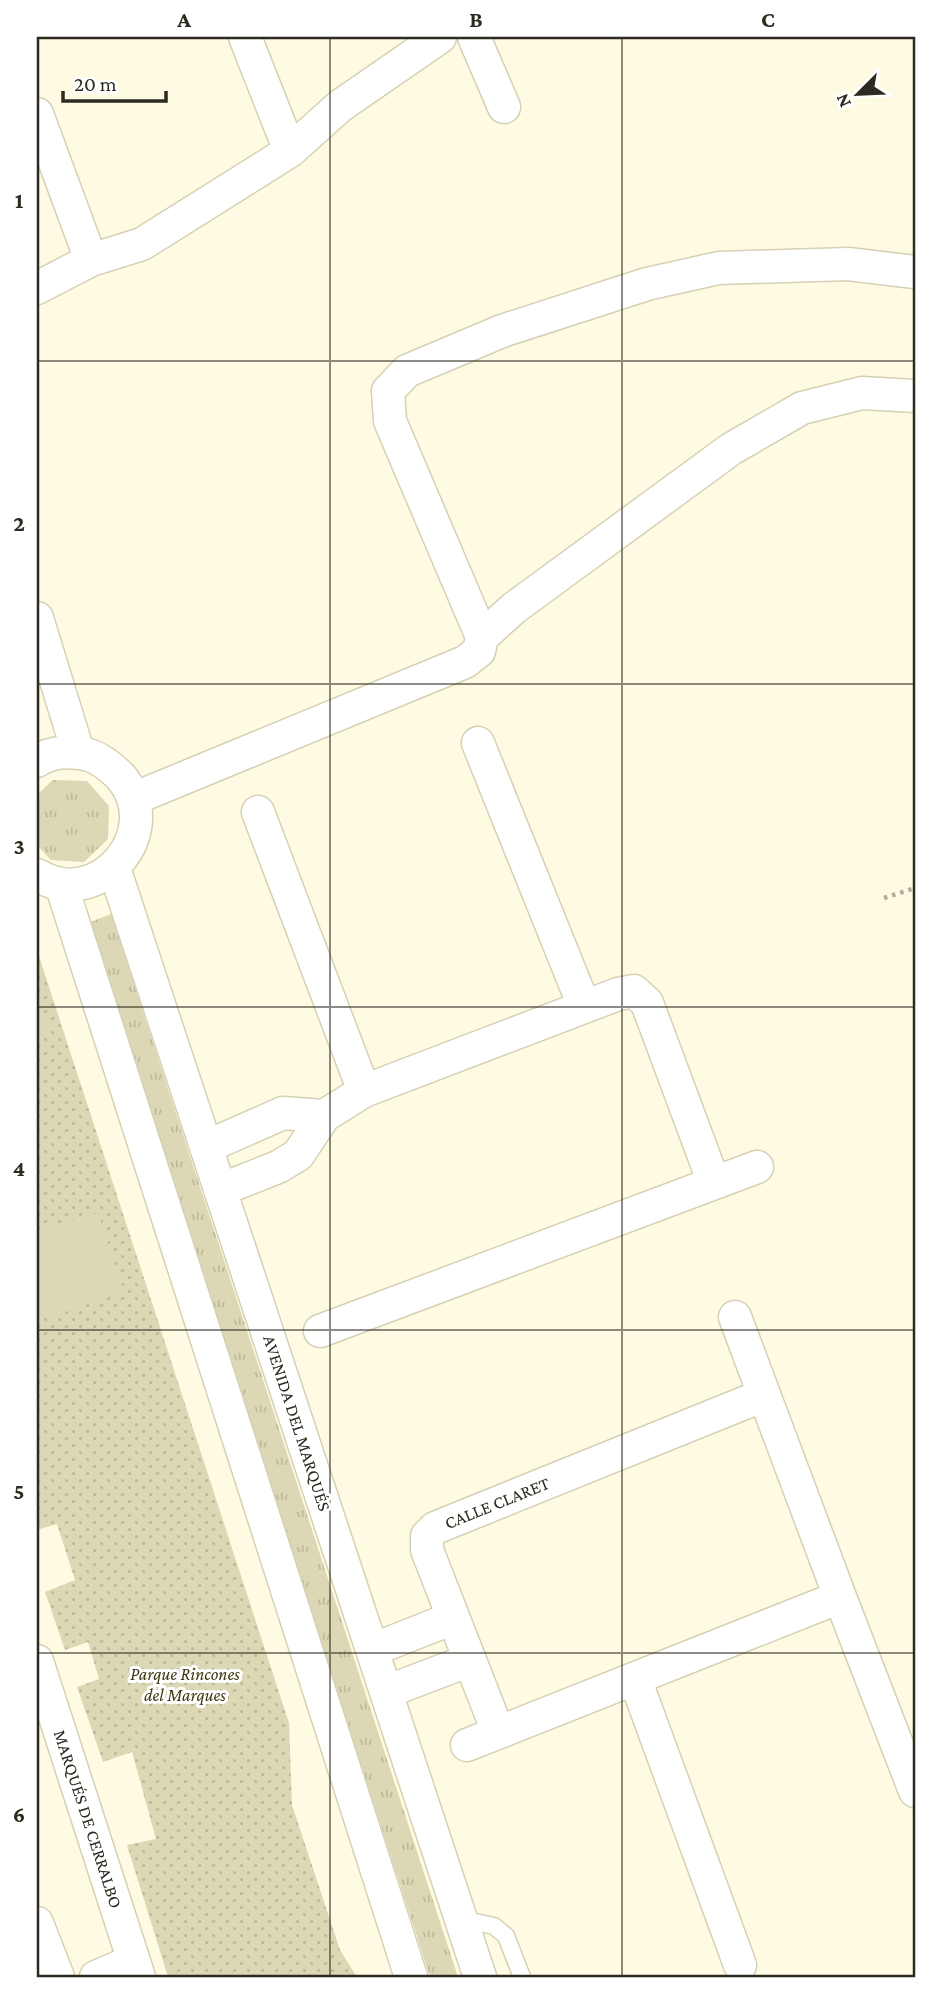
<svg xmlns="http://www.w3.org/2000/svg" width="952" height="2014" font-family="'Crimson Pro',serif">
<defs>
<pattern id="grass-tufts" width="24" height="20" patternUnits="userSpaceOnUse" patternTransform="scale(1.75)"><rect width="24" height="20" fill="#dcd7b4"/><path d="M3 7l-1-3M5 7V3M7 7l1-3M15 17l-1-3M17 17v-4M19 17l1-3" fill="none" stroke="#bdb99a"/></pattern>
<pattern id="park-dots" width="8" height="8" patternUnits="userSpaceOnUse" patternTransform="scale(1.75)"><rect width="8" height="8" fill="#dcd7b4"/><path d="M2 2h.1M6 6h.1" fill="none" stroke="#bdb99a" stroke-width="1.8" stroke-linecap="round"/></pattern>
</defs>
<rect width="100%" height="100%" fill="#fffbe3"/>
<path fill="url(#grass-tufts)" d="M 53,780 L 87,781 L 109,806 L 108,839 L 84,862 L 51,860 L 37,845 L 37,795 Z
M 111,914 L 458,1977 L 430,1977 L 88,923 Z"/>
<path fill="url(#park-dots)" d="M 37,950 L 289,1723 L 292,1805 L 340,1950 L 357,1977 L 168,1977 L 127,1845 L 156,1839 L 132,1752 L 103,1762 L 77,1687 L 99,1679 L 88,1642 L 65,1650 L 45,1592 L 75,1580 L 57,1524 L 37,1530 Z"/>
<path fill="#dcd7b4" d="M 37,993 L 52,1036 L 37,1041 Z
M 98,1213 L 124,1292 L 37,1321 L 37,1232 Z"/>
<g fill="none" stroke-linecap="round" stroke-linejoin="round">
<g stroke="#d5d1b4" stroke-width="19">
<path id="service" d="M 461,1919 L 494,1926 L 506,1936 L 522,1977"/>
</g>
<g stroke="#d5d1b4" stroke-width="35">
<path id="minor" d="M 245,37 L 290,151
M 474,37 L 504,107
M 37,114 L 91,260
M 37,288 L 91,260 L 142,244 L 290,151 L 340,106 L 440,37
M 37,618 L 78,752
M 482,637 L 514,608 L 731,449 L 802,408 L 862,393 L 915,396
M 478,743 L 584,1006
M 37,761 C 52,751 72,751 89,755 C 101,759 111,767 120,776 C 168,830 99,913 37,875
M 133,799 L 465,662 L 479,651 L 482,637 L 390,421 L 388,391 L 407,371 L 502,331 L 647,284 L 719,268 L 848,264 L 915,272
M 258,812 L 364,1091
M 114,868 L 480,1977
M 61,884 L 411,1977
M 206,1147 L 283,1113 L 324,1116
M 220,1190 L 278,1167 L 298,1155 L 324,1116 L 364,1091 L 618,994 L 634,991 L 647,1003 L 714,1183
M 735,1317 L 840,1597 L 915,1791
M 320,1331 L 757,1167
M 372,1650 L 453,1618
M 37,1661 L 139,1977
M 635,1679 L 740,1965
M 386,1692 L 470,1660
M 498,1732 L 427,1550 L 427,1536 L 435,1528 L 764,1395
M 467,1745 L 840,1597
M 37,1923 L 58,1977
M 96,1977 L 133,1961"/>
</g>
<path stroke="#b1ae9b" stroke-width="4.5" stroke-dasharray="3.5 5" stroke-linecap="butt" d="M 884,898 L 915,888"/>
<use href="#service" stroke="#fff" stroke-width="16"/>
<use href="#minor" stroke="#fff" stroke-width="32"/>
</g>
<path fill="none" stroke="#2d2b20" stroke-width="2" stroke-opacity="0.55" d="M 330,37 L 330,1977M 622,37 L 622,1977M 37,361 L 915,361M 37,684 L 915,684M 37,1007 L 915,1007M 37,1330 L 915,1330M 37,1653 L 915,1653"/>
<g text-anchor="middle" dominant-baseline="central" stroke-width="6" stroke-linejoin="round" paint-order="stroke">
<g font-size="18" fill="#2d2b20" stroke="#fff">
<text transform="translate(297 1423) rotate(72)">AVENIDA DEL MARQUÉS</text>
<text transform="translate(497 1503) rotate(-22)">CALLE CLARET</text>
<text transform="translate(88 1819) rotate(72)">MARQUÉS DE CERRALBO</text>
</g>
<g font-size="18" font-style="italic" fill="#3d3710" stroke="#fff">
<text x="185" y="1674">Parque Rincones<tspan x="185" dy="21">del Marques</tspan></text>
</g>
</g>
<rect width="952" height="2014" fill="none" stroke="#ffffff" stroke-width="77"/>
<g transform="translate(858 94) rotate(246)" stroke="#ffffff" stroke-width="5" paint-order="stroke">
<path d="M0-5L12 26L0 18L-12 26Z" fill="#2d2b20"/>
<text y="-10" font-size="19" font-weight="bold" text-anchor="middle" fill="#2d2b20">N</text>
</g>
<path d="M63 91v10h103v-10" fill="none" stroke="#2d2b20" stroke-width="3.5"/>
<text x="74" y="91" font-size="21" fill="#2d2b20" stroke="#ffffff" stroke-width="5" paint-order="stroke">20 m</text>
<rect x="38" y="38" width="876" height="1938" fill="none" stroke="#2d2b20" stroke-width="2.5"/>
<g font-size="23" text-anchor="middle" font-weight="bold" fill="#2d2b20">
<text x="184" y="27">A</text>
<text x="476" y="27">B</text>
<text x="768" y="27">C</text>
<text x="19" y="208">1</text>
<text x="19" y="531">2</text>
<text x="19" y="854">3</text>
<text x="19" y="1176">4</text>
<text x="19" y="1499">5</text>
<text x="19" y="1822">6</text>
</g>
</svg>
